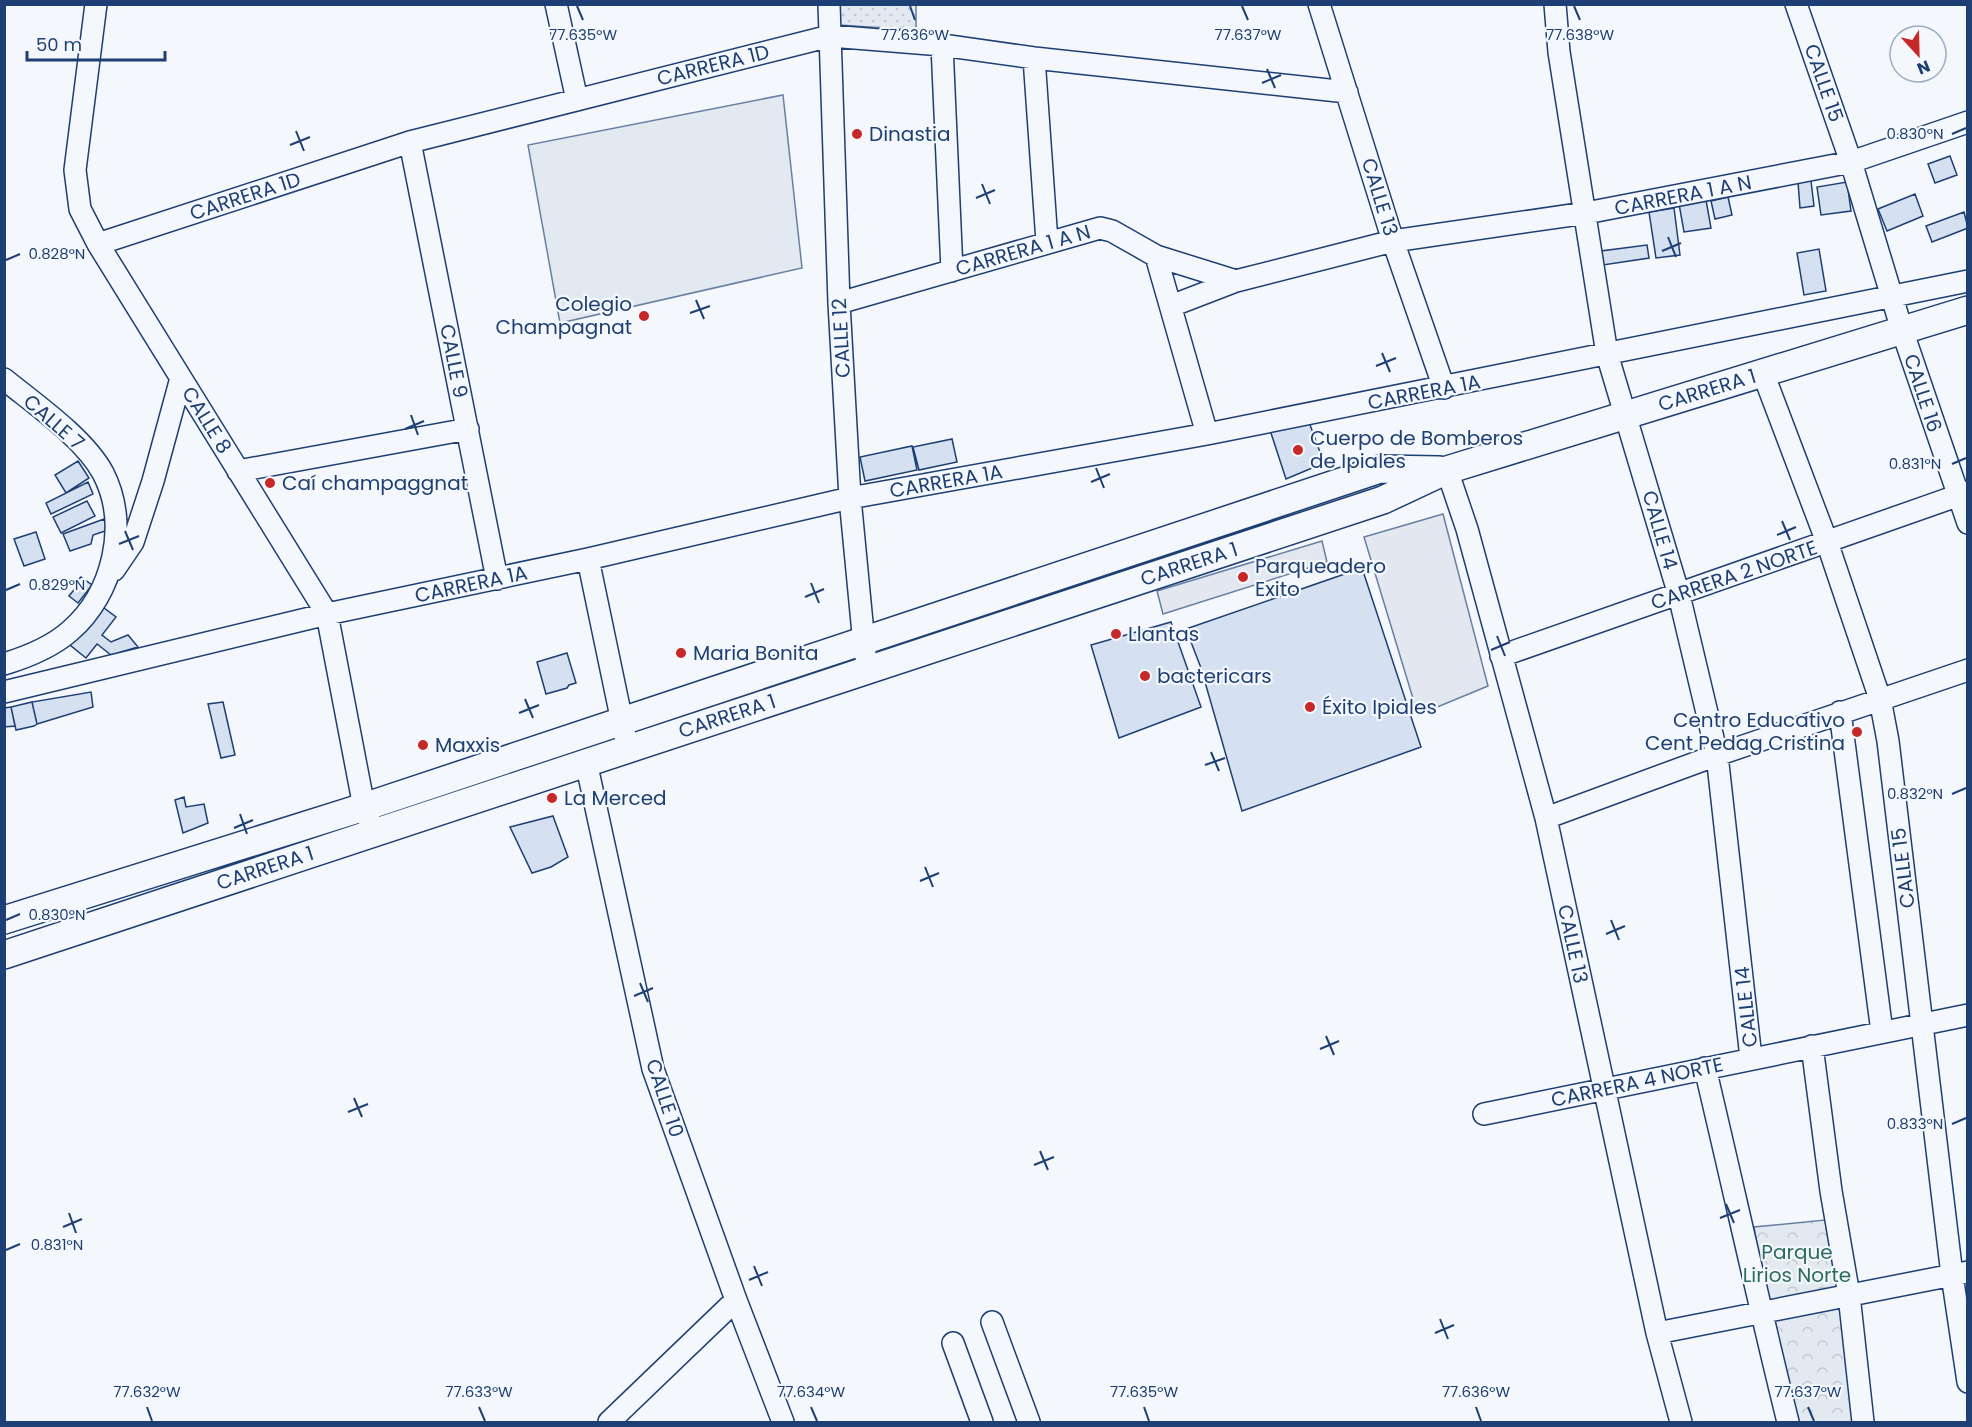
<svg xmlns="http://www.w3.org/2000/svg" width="1972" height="1427" font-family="Poppins,sans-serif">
<defs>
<pattern id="grass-dots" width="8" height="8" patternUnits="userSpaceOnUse" patternTransform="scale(1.5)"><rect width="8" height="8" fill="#e3e9f0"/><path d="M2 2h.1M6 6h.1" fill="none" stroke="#c2c9d1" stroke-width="1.8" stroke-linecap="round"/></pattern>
<pattern id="forest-crowns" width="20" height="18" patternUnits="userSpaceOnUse" patternTransform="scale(1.5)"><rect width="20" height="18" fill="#e3e9f0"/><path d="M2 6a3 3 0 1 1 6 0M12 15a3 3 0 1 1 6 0" fill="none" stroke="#c2c9d1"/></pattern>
</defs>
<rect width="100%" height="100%" fill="#f4f7fb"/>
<path fill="url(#grass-dots)" stroke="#687fa3" stroke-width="1.5" d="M 839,5 L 916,5 L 916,30 L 839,25 Z"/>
<path fill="url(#forest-crowns)" stroke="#687fa3" stroke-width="1.5" d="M 1825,1220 L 1841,1301 L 1855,1422 L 1792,1422 L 1768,1312 L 1754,1227 Z"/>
<path fill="#e3e9f0" stroke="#687fa3" stroke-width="1.5" d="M 783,95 L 802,268 L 560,323 L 528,145 Z"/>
<path fill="#e3e8f0" stroke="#687fa3" stroke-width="1.5" d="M 1443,514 L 1488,686 L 1418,715 L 1364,537 Z
M 1322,541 L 1327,562 L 1163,614 L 1157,591 Z"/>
<path fill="#d5e0f0" stroke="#1d3f73" stroke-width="1.5" d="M 1950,156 L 1957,175 L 1935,183 L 1928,164 Z
M 1811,181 L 1814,206 L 1800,208 L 1798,182 Z
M 1847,182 L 1851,211 L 1821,215 L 1817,187 Z
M 1915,194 L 1923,216 L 1887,231 L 1878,209 Z
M 1728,197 L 1732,215 L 1715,219 L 1711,201 Z
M 1706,200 L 1711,228 L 1684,232 L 1679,204 Z
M 1674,208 L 1680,255 L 1656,258 L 1649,212 Z
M 1964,212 L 1968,228 L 1932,242 L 1926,226 Z
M 1647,245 L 1649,258 L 1603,265 L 1601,251 Z
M 1819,249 L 1826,291 L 1804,295 L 1797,253 Z
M 1309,422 L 1324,463 L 1286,479 L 1270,430 Z
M 952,439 L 957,462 L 919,470 L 913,447 Z
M 912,446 L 917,470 L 865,481 L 860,457 Z
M 78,461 L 89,478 L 66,493 L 55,475 Z
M 88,482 L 93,494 L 51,514 L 46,503 Z
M 87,501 L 95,516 L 61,533 L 53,517 Z
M 104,519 L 108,530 L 93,535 L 91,544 L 70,551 L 63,534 Z
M 36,532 L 45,559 L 24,566 L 14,539 Z
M 1362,568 L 1421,747 L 1242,811 L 1201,668 L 1186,629 Z
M 81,577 L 92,585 L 78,603 L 69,596 L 78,585 L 75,583 Z
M 100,605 L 116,617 L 102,635 L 111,642 L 128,635 L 138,647 L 111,655 L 97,644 L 86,658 L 70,645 Z
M 1171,622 L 1201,707 L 1119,738 L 1091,645 Z
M 567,653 L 576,683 L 569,685 L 567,688 L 546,694 L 537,662 Z
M 91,692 L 93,707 L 37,724 L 32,702 Z
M 32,702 L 37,724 L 34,726 L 16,730 L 11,707 Z
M 223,702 L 235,755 L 221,758 L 208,704 Z
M 11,707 L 15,726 L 4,727 L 4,708 Z
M 184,797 L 186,807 L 204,804 L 208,823 L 183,833 L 175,800 Z
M 553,816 L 568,857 L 551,867 L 532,873 L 510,827 Z"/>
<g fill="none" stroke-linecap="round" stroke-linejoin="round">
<g stroke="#1d3f73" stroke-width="24">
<path id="minor" d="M 96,4 L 75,170 L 80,209 L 98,244 L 327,614 L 364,807 L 374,832
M 556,4 L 577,100
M 829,4 L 839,303 L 850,498 L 865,654
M 1319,4 L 1393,241 L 1444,388
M 1555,4 L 1559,52 L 1607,354 L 1679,595 L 1717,755 L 1751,1058
M 1796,4 L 1851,162 L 1902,330 L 1968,523
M 942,45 L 952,271
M 1034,58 L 1047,242
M 410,142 L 497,579
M 98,244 L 410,142 L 830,36 L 942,45 L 1034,58 L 1347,92
M 1156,256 L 1207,434
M 839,303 L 1100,228 L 1112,231 L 1156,256 L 1236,281
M 1171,306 L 1236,281 L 1393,241 L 1586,213 L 1851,162 L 1968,122
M 1763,373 L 1827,542 L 1880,699 L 1888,741 L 1952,1275 L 1968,1382
M 4,379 C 36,405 84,438 103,473 C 130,525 113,594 70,631 C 52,647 27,657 4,664
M 1447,470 L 1467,529 L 1546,818 L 1657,1333 L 1681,1422
M 238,471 L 468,429
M 588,559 L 625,736
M 114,570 L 133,542 L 153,481 L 181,378
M 1501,656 L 1968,492
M 4,692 L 327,614 L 588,559 L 850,498 L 1207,434 L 1968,281
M 1840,712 L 1882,1032
M 586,762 L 653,1069 L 736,1300 L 783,1422
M 1546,818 L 1717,755 L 1968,670
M 1812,1046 L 1831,1191 L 1849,1295 L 1863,1422
M 1705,1068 C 1733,1186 1759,1305 1788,1422
M 1484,1114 L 1968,1015
M 992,1322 L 1029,1422
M 1657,1333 L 1968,1272
M 953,1343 L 982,1422
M 609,1422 L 736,1300"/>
</g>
<g stroke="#1d3f73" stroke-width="30">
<path id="major" d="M 4,920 L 364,807 L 1380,469 L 1439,470
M 4,955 L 1383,500 L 1447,470 L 1968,310"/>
</g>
<use href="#minor" stroke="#f4f7fb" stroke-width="21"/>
<use href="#major" stroke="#f4f7fb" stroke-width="27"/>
</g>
<path fill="none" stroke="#1d3f73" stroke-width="2" d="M 577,6 L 583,20M 910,6 L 915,20M 1242,6 L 1248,20M 1574,6 L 1580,20M 1267,69 L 1275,88M 1262,83 L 1281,75M 296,131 L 304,151M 1952,134 L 1966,128M 290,145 L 310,137M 982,184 L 990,204M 976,198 L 995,190M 1668,237 L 1676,257M 1662,251 L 1681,243M 6,260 L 20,254M 696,300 L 704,319M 690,313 L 710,306M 1382,353 L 1390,372M 1376,366 L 1396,358M 411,415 L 418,435M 405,429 L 424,421M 1952,464 L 1966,458M 1096,468 L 1104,488M 1091,482 L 1110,474M 1782,521 L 1790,540M 125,531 L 133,550M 1777,535 L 1796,527M 119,544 L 139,536M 811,583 L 819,603M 6,590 L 20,584M 805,597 L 824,589M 1497,636 L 1505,656M 1491,650 L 1510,642M 525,699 L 533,718M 519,713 L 539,705M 1211,752 L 1219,771M 1205,765 L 1225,758M 1952,794 L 1966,788M 240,814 L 247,834M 234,828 L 253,820M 925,867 L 933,887M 920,881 L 939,873M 6,920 L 20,914M 1611,920 L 1619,940M 1606,934 L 1625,926M 640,983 L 648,1002M 634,996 L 653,988M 1326,1036 L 1334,1055M 1320,1049 L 1339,1041M 354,1098 L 362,1117M 348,1112 L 368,1104M 1952,1124 L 1966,1118M 1040,1151 L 1048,1170M 1034,1165 L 1054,1157M 1726,1204 L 1734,1223M 69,1213 L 76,1233M 1720,1218 L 1740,1210M 63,1227 L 82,1219M 6,1250 L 20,1244M 754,1266 L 762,1286M 749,1280 L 768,1272M 1440,1319 L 1448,1339M 1435,1333 L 1454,1325M 147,1407 L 152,1421M 479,1407 L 485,1421M 811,1407 L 817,1421M 1144,1407 L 1149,1421M 1476,1407 L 1481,1421M 1808,1407 L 1814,1421"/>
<g fill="#c62828" stroke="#f4f7fb" stroke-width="2">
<circle cx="857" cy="134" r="6"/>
<circle cx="644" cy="316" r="6"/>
<circle cx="1298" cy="450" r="6"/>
<circle cx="270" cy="483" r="6"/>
<circle cx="1243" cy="577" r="6"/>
<circle cx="1116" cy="634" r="6"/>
<circle cx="681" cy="653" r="6"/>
<circle cx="1145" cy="676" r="6"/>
<circle cx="1310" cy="707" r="6"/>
<circle cx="1857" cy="732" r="6"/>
<circle cx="423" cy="745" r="6"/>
<circle cx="552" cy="798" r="6"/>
</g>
<g text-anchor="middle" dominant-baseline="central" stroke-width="4.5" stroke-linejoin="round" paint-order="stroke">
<g font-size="20" fill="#1d3f73" stroke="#f4f7fb">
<text transform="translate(713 65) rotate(-14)">CARRERA 1D</text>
<text transform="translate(1824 83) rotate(71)">CALLE 15</text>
<text transform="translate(1683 195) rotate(-11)">CARRERA 1 A N</text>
<text transform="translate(245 196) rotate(-18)">CARRERA 1D</text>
<text transform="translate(1380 197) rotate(73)">CALLE 13</text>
<text transform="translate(1023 250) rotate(-16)">CARRERA 1 A N</text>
<text transform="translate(841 338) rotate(-93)">CALLE 12</text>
<text transform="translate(454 361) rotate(79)">CALLE 9</text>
<text transform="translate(1707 390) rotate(-17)">CARRERA 1</text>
<text transform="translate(1424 392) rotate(-11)">CARRERA 1A</text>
<text transform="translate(1923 393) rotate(72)">CALLE 16</text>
<text transform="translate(207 420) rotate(58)">CALLE 8</text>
<text transform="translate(54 422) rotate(41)">CALLE 7</text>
<text transform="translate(946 481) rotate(-10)">CARRERA 1A</text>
<text transform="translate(1660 530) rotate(74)">CALLE 14</text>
<text transform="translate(1189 564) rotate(-18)">CARRERA 1</text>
<text transform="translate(1734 575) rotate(-19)">CARRERA 2 NORTE</text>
<text transform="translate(471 584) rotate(-12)">CARRERA 1A</text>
<text transform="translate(727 716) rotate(-18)">CARRERA 1</text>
<text transform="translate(265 868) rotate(-18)">CARRERA 1</text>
<text transform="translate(1903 868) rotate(-97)">CALLE 15</text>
<text transform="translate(1573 944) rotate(78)">CALLE 13</text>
<text transform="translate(1746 1007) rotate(-96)">CALLE 14</text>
<text transform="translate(1637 1082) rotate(-12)">CARRERA 4 NORTE</text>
<text transform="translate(665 1098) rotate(72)">CALLE 10</text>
</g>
<g font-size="20" fill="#1d3f73" stroke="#f4f7fb" text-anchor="start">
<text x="869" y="134">Dinastia</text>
<text x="632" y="304" text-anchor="end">Colegio<tspan x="632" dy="23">Champagnat</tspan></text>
<text x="1310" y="438">Cuerpo de Bomberos<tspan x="1310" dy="23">de Ipiales</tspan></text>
<text x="282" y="483">Caí champaggnat</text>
<text x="1255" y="566">Parqueadero<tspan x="1255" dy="23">Exito</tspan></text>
<text x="1128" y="634">Llantas</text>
<text x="693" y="653">Maria Bonita</text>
<text x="1157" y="676">bactericars</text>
<text x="1322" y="707">Éxito Ipiales</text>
<text x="1845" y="720" text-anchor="end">Centro Educativo<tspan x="1845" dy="23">Cent Pedag Cristina</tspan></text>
<text x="435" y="745">Maxxis</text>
<text x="564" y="798">La Merced</text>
</g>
<g font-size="20" fill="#2c6c60" stroke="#f4f7fb">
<text x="1797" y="1252">Parque<tspan x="1797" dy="23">Lirios Norte</tspan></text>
</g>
</g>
<g font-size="15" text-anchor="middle" fill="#1d3f73" stroke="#f4f7fb" stroke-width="4.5" stroke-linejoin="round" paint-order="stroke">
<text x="583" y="40">77.635°W</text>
<text x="915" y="40">77.636°W</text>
<text x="1248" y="40">77.637°W</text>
<text x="1580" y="40">77.638°W</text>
<text x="1915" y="139">0.830°N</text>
<text x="57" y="259">0.828°N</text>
<text x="1915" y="469">0.831°N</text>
<text x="57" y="590">0.829°N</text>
<text x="1915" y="799">0.832°N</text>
<text x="57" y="920">0.830°N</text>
<text x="1915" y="1129">0.833°N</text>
<text x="57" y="1250">0.831°N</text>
<text x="147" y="1397">77.632°W</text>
<text x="479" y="1397">77.633°W</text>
<text x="811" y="1397">77.634°W</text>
<text x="1144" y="1397">77.635°W</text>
<text x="1476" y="1397">77.636°W</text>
<text x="1808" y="1397">77.637°W</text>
</g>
<rect width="1972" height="1427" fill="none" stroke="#1d3f73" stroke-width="12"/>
<g transform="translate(1918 54) rotate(158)"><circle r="28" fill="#f4f7fb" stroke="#9eadc5" stroke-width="1.5"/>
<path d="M0-4.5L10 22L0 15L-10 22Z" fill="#c62828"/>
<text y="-9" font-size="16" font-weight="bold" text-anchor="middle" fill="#1d3f73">N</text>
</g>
<path d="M27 51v9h138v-9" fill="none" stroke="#1d3f73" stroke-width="3"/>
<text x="36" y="51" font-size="18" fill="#1d3f73" stroke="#f4f7fb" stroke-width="4.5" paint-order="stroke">50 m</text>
</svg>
